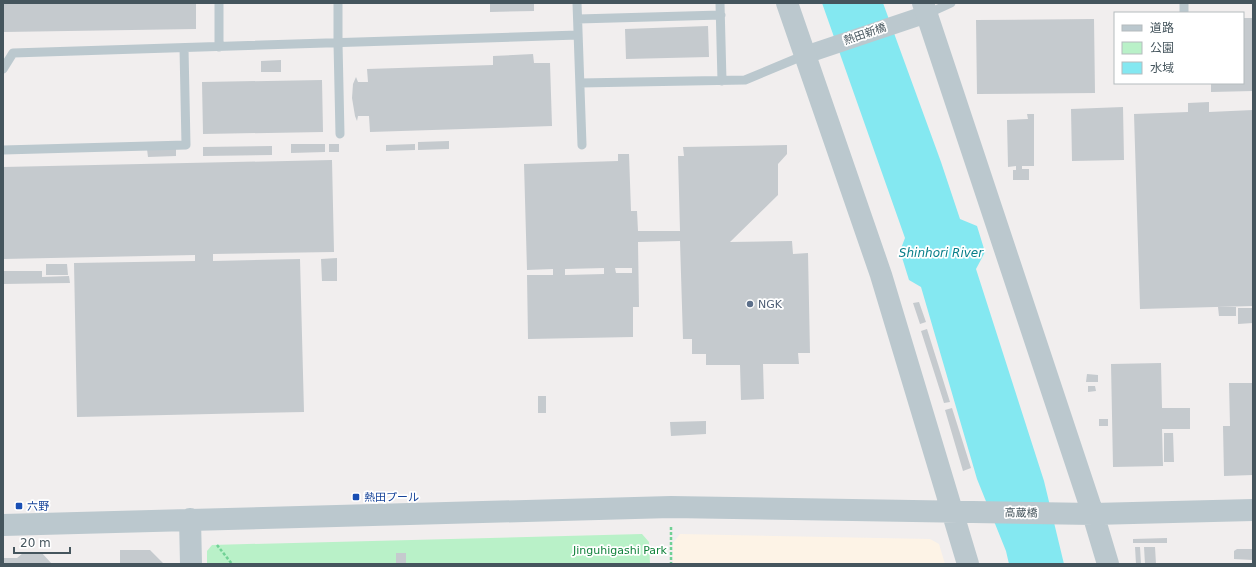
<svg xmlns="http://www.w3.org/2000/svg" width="1256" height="567" font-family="'DejaVu Sans','Noto Sans JP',sans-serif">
<rect width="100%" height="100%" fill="#f1eeee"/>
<path fill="#fdf3e6" d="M 680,534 L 930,539 L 939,544 L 945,564 L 673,564 L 673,543 Z"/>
<path fill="#b9f1c8" d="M 642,534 L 649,542 L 650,564 L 207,564 L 207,551 L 212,545 Z"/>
<path fill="#84e8f1" d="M 822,3 L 883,3 L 941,162 L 960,219 L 977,226 L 985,252 L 976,269 L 1044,481 L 1064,564 L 1009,564 L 1006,551 L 977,479 L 921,287 L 909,280 L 900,251 L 905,238 Z"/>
<path fill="#c5cace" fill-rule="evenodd" d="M 3,3 L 196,3 L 196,29 L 4,32 Z
M 490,3 L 534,3 L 534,11 L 490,12 Z
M 1243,18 L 1253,18 L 1253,91 L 1211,92 L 1211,83 L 1243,83 Z
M 1094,19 L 1095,93 L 977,94 L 976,20 Z
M 708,26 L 709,57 L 626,59 L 625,29 Z
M 533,54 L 534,63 L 550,63 L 552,126 L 370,132 L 369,116 L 358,116 L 357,121 L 355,116 L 352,98 L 353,84 L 356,77 L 358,82 L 368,82 L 367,69 L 493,65 L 493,56 Z
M 281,60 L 281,72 L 261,72 L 261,61 Z
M 322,80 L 323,132 L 203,134 L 202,82 Z
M 1209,102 L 1209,112 L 1253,110 L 1253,306 L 1140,309 L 1134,114 L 1188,112 L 1188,103 Z
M 1123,107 L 1124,160 L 1072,161 L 1071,109 Z
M 1027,114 L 1034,114 L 1034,166 L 1022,166 L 1022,169 L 1029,169 L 1029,180 L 1013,180 L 1013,170 L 1016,170 L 1016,166 L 1008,167 L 1007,120 L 1028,119 Z
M 449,141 L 449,149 L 418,150 L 418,142 Z
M 291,144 L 325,144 L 325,152 L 291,153 Z
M 329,144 L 339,144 L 339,152 L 329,152 Z
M 415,144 L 415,150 L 386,151 L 386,145 Z
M 787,145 L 787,154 L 778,164 L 778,195 L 730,242 L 792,241 L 793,254 L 808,253 L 810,353 L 798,353 L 799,364 L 763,364 L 764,399 L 741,400 L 740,365 L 706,365 L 706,354 L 692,354 L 692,339 L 683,339 L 680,241 L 638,242 L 639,307 L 633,307 L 633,337 L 528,339 L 527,275 L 553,275 L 553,269 L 527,270 L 524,164 L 618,161 L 618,154 L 629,154 L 631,211 L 637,211 L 638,231 L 680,231 L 678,156 L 684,156 L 683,147 ZM 604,268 L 604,274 L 565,275 L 565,269 ZM 615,268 L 632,268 L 632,273 L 616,273 Z
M 272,146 L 272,155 L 203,156 L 203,147 Z
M 147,149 L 176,149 L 176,156 L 148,157 Z
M 332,160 L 334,252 L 213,254 L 213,261 L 300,259 L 304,412 L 77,417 L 74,263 L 195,261 L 195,255 L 3,259 L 3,167 Z
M 337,258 L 337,281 L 322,281 L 321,259 Z
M 46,264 L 67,264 L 68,275 L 46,275 Z
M 3,271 L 42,271 L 42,277 L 69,276 L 70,283 L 3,284 Z
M 919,302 L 926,322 L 920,324 L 913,303 Z
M 1218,307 L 1236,307 L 1236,316 L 1219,316 Z
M 1238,308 L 1253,308 L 1253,323 L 1238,324 Z
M 927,329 L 950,402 L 944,403 L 921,331 Z
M 1161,363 L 1162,408 L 1190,408 L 1190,429 L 1162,429 L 1163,466 L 1113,467 L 1111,364 Z
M 1087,374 L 1098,375 L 1098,382 L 1086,382 Z
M 1229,383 L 1253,383 L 1253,475 L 1224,476 L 1223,426 L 1230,426 Z
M 1088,386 L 1095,386 L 1096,391 L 1088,392 Z
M 538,396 L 546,396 L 546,413 L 538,413 Z
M 952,408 L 971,468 L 963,471 L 945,410 Z
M 1099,419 L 1108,419 L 1108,426 L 1099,426 Z
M 706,421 L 706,434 L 671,436 L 670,422 Z
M 1164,433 L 1173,433 L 1174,462 L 1164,462 Z
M 1167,538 L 1167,543 L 1133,543 L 1133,539 Z
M 1135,547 L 1140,547 L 1141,564 L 1136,564 Z
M 1144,547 L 1155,547 L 1156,564 L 1145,564 Z
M 1237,549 L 1253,549 L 1253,560 L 1234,559 L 1234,551 Z
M 120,550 L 150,550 L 164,564 L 120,564 Z
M 41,552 L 52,564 L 3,564 L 3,558 L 17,558 L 23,553 Z
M 396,553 L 406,553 L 406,563 L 396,563 Z"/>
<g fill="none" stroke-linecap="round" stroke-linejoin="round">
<path stroke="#70d195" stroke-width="2.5" stroke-dasharray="3 2" stroke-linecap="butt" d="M 671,527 L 671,564
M 217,545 L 232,564"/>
<path stroke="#bbc8ce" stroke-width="9" d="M 219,3 L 219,47
M 338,3 L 338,43 L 340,134
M 577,3 L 582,145
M 720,3 L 722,81
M 1184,3 L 1184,13
M 927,14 L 951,3
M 578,19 L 721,15
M 3,69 L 13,53 L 578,35
M 580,83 L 745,80 L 805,55
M 3,150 L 186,145 L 184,48"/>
<path stroke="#bbc8ce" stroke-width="18" d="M 805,55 L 927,14"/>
<path stroke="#bbc8ce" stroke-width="22" d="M 787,3 L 881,275 L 968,564
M 923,3 L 1093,514 L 1108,564
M 190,519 L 191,564
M 3,525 L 671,507 L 1093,514 L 1253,510"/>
</g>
<circle fill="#5c6f8a" stroke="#fff" stroke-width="1.5" cx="750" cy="304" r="4"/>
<g fill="#1a4fb4" stroke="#fff" stroke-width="1.5">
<rect x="352" y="493" width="8" height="8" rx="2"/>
<rect x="15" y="502" width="8" height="8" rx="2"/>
</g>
<g text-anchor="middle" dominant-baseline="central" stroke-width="3.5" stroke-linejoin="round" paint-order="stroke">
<g font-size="11" fill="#45555d" stroke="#fff">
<text transform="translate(865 34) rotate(-19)">熱田新橋</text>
<text transform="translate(1021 513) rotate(1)">高蔵橋</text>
</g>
<g font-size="11" fill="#4e5e75" stroke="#fff" text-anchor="start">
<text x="758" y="304">NGK</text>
</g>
<g font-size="11" fill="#164399" stroke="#fff" text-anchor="start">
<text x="364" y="497">熱田プール</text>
<text x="27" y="506">六野</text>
</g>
<g font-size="11" fill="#11823b" stroke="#fff">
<text x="620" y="550">Jinguhigashi Park</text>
</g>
<g font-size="12" font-style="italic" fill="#077e89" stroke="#fff">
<text x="941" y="253">Shinhori River</text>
</g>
</g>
<rect width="1256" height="567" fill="none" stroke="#45555d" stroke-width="8"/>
<rect x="1114" y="12" width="130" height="72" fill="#ffffff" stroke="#b5bbbe"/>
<rect x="1122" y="25" width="20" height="6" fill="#bbc8ce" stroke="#b5bbbe"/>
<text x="1150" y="32" font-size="12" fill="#45555d">道路</text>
<rect x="1122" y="42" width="20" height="12" fill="#b9f1c8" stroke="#b5bbbe"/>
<text x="1150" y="52" font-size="12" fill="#45555d">公園</text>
<rect x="1122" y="62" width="20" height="12" fill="#84e8f1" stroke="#b5bbbe"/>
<text x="1150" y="72" font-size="12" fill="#45555d">水域</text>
<path d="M14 547v6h56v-6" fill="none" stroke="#45555d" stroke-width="2"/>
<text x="20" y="547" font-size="12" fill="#45555d" stroke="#ffffff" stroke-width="3" paint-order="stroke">20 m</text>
</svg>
